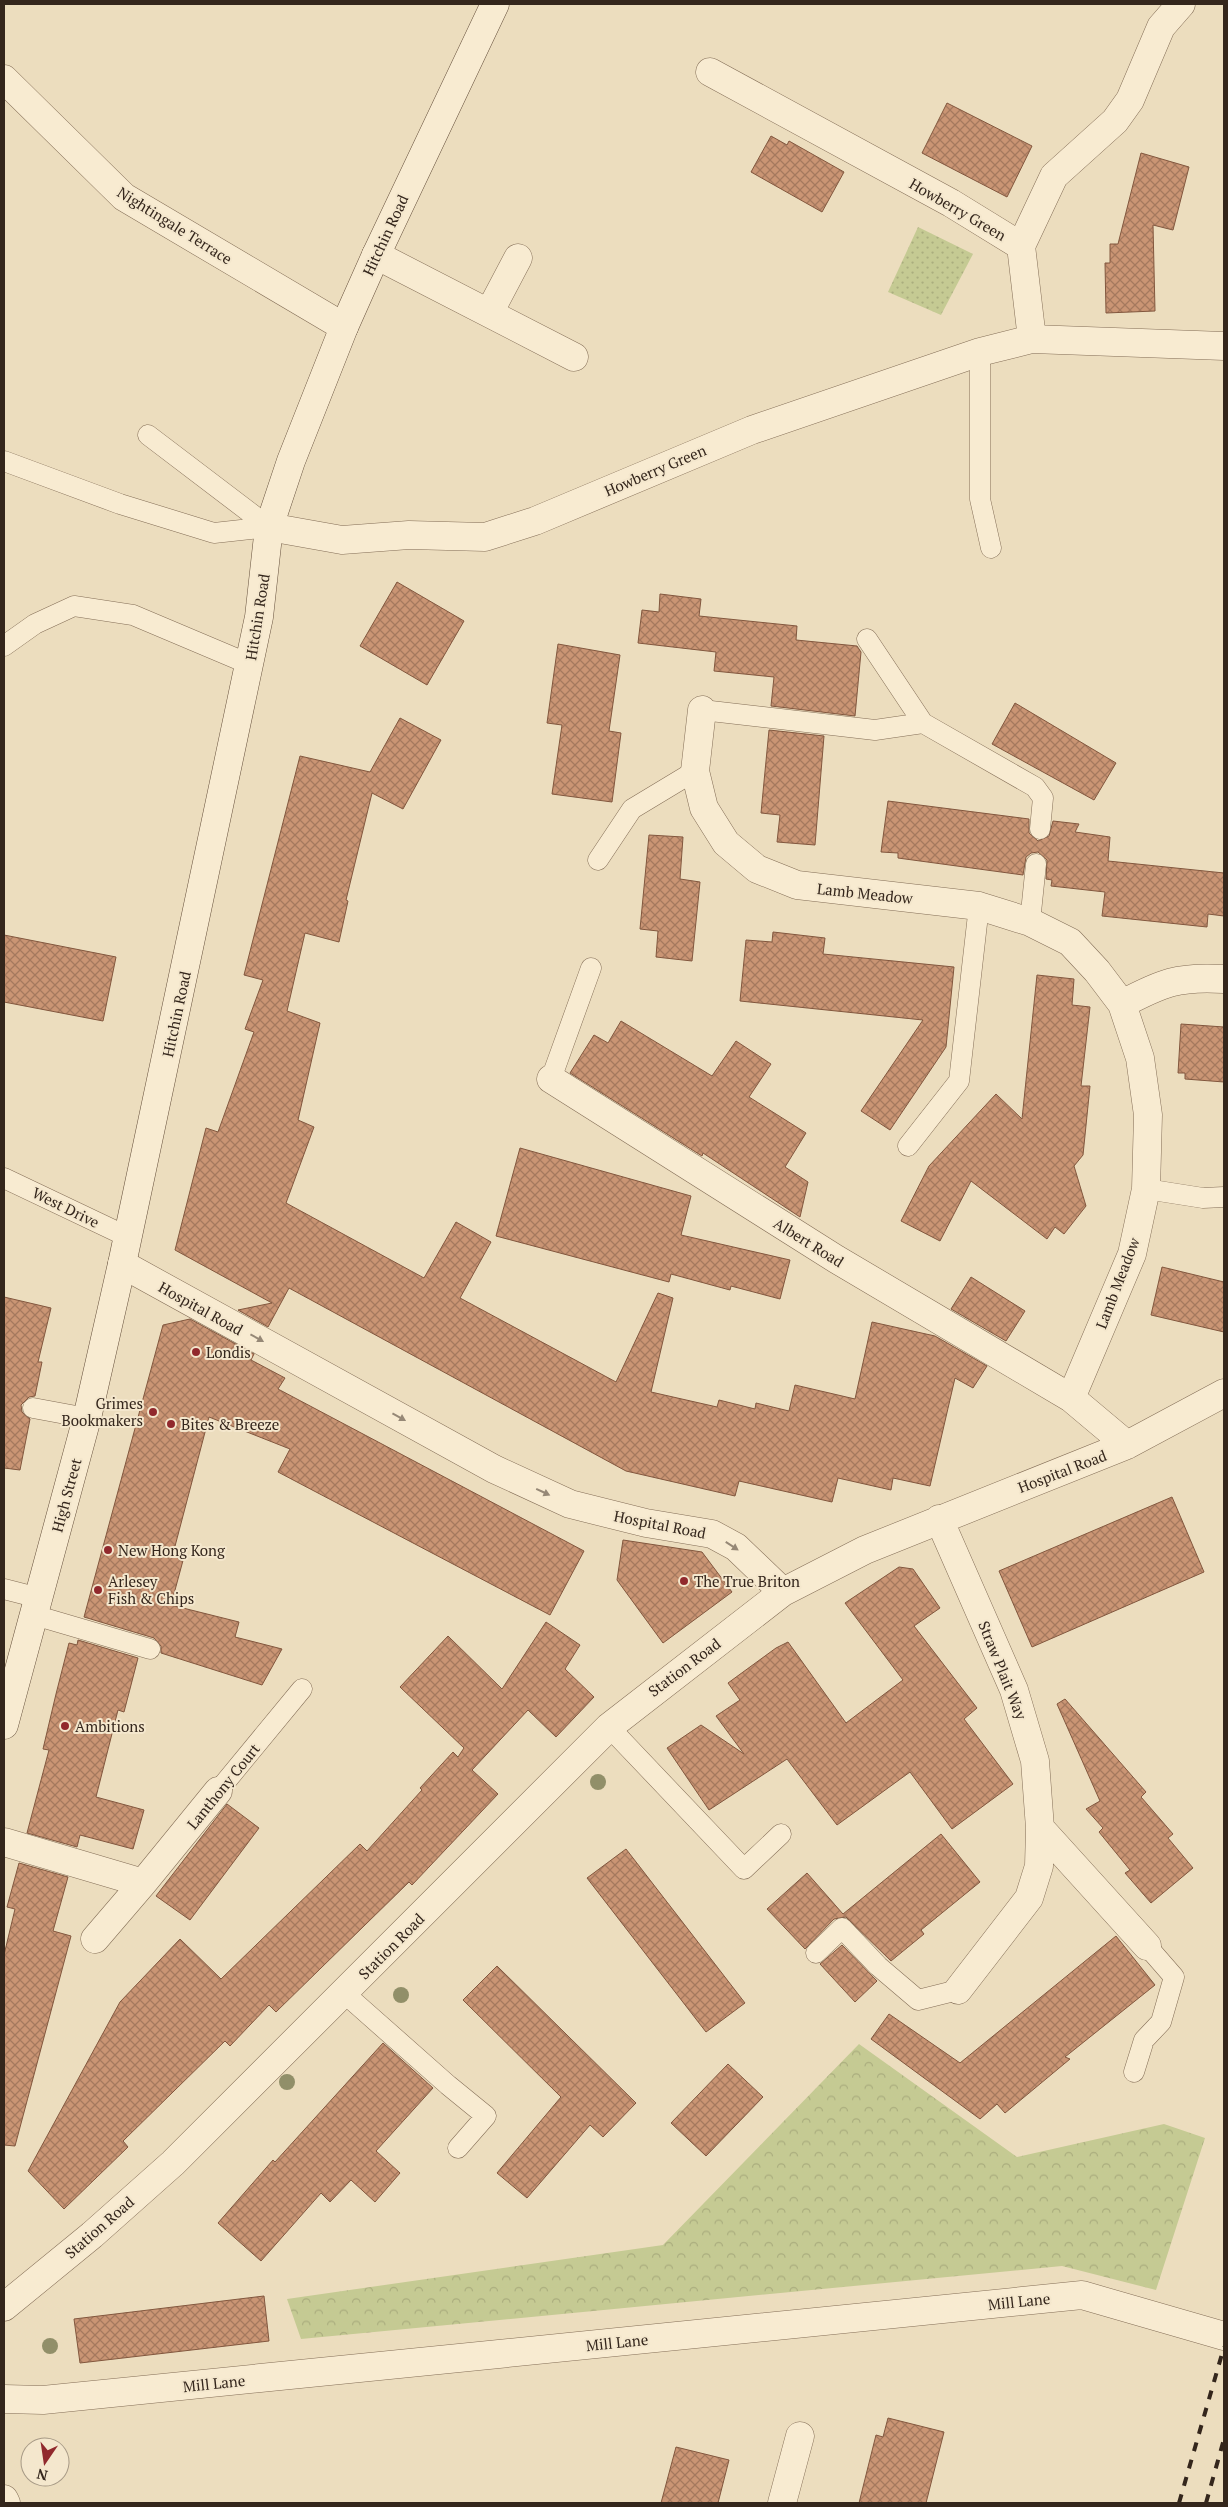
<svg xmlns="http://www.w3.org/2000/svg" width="1228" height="2507" font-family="'PT Serif',serif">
<defs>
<pattern id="forest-crowns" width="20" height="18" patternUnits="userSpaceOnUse" patternTransform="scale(1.25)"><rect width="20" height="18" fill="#c5ca93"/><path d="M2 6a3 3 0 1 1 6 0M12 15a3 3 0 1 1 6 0" fill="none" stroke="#aaad7e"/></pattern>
<pattern id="park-dots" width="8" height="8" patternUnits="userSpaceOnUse" patternTransform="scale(1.25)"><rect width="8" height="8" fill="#c5ca93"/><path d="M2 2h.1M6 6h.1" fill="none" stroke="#aaad7e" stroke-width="1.8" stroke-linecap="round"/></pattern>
<pattern id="building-cross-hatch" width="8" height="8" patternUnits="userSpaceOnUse" patternTransform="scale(1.25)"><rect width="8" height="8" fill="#ca9574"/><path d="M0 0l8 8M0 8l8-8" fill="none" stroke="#a5795e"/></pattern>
</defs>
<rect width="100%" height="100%" fill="#ecddbe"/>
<path fill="url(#forest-crowns)" d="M 859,2044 L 1017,2157 L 1164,2124 L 1205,2138 L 1156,2290 L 1062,2266 L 301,2339 L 287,2299 L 663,2245 Z"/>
<path fill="url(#park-dots)" d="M 918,227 L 973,254 L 941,315 L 888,292 Z"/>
<path fill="url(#building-cross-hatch)" stroke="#82573e" d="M 947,103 L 1032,146 L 1007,197 L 922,153 Z
M 771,136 L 787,145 L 789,141 L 844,172 L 822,212 L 751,172 Z
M 1141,153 L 1189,167 L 1173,230 L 1153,225 L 1155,311 L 1106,313 L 1105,263 L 1110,263 L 1110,244 L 1118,244 Z
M 397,582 L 464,621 L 427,685 L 360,646 Z
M 660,594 L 701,599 L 699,616 L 797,626 L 796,640 L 857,646 L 861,652 L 855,716 L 771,706 L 774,677 L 714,671 L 716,652 L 638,643 L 642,610 L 659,612 Z
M 558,644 L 620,655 L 609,731 L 621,733 L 612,802 L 552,794 L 562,725 L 547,723 Z
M 1015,703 L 1116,763 L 1094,800 L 992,744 Z
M 400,718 L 441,740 L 403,809 L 372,793 L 346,900 L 348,901 L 339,942 L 305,933 L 287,1011 L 320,1023 L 298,1120 L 314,1127 L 286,1203 L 424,1278 L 456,1222 L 491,1242 L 460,1298 L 616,1382 L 658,1293 L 673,1298 L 651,1392 L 717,1407 L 719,1400 L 755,1409 L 756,1403 L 789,1411 L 795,1385 L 855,1399 L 872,1322 L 935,1336 L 987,1366 L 973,1388 L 955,1378 L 930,1486 L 893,1478 L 891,1490 L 838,1478 L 832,1502 L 739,1481 L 735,1496 L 626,1471 L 289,1288 L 268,1327 L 238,1310 L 272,1303 L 175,1250 L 206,1128 L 218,1132 L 254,1032 L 245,1029 L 263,980 L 244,975 L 300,756 L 370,772 Z
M 769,730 L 824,736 L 815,845 L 777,842 L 780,815 L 761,813 Z
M 888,801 L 1029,819 L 1029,833 L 1038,841 L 1049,836 L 1053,821 L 1079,824 L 1075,832 L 1110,837 L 1108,861 L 1224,873 L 1224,916 L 1208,914 L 1207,927 L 1102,916 L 1105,892 L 1051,886 L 1052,880 L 1046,879 L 1047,860 L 1038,852 L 1031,853 L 1026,857 L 1023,875 L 898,858 L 898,853 L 881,852 Z
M 649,835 L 683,837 L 680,879 L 700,882 L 692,961 L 656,957 L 658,931 L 640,929 Z
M 773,932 L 825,938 L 823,954 L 954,967 L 946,1047 L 890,1130 L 861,1111 L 923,1020 L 740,1001 L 746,940 L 772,942 Z
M 4,935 L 116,957 L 103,1021 L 4,1002 Z
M 1037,975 L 1074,979 L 1072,1005 L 1090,1007 L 1081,1086 L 1090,1086 L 1083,1155 L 1074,1166 L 1086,1206 L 1064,1234 L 1055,1227 L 1047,1239 L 971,1181 L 940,1241 L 901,1221 L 929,1166 L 996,1094 L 1022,1119 Z
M 621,1021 L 712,1076 L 736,1041 L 771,1064 L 749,1097 L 806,1133 L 785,1167 L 808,1182 L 800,1217 L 703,1153 L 702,1156 L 570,1073 L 594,1035 L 608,1043 Z
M 1181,1024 L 1224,1027 L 1224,1082 L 1185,1079 L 1185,1073 L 1178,1073 Z
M 520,1148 L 691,1196 L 681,1235 L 790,1260 L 780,1299 L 731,1286 L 730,1290 L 671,1274 L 669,1282 L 496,1236 Z
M 1162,1267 L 1224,1282 L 1224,1332 L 1151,1315 Z
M 971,1277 L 1025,1311 L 1006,1341 L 951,1309 Z
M 4,1297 L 51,1308 L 38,1362 L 42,1362 L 35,1396 L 29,1397 L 21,1405 L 22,1412 L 30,1419 L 20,1470 L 4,1468 Z
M 190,1319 L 254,1354 L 251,1360 L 285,1378 L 278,1389 L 584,1551 L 550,1615 L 278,1472 L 290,1449 L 209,1417 L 174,1550 L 185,1553 L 171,1605 L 239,1622 L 235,1637 L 282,1649 L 262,1685 L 161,1653 L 161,1646 L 154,1638 L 84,1617 L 163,1325 Z
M 1172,1497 L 1204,1572 L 1032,1647 L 999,1571 Z
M 623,1540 L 702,1552 L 732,1592 L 663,1643 L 617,1580 Z
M 899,1567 L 913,1569 L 940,1608 L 914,1626 L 977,1708 L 964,1719 L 1013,1784 L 952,1829 L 910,1772 L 837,1825 L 787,1759 L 709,1810 L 667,1748 L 701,1725 L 744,1754 L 716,1716 L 740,1700 L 728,1683 L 776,1648 L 788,1642 L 846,1723 L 903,1680 L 845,1603 Z
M 546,1622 L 580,1645 L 565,1669 L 594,1697 L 556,1737 L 528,1710 L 472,1770 L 498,1794 L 412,1885 L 409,1882 L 276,2012 L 269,2005 L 230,2046 L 225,2041 L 123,2141 L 128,2147 L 64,2209 L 28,2171 L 120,2002 L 180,1939 L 221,1979 L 360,1844 L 367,1851 L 422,1790 L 420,1788 L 453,1752 L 458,1757 L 464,1748 L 400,1687 L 448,1636 L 502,1689 Z
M 78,1640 L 138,1658 L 124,1712 L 118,1710 L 96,1797 L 144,1810 L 133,1849 L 80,1835 L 77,1847 L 27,1833 L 49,1750 L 43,1749 L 56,1694 L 69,1643 L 77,1645 Z
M 1065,1699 L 1146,1792 L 1141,1797 L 1173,1834 L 1168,1838 L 1193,1868 L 1151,1903 L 1125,1873 L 1130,1870 L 1099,1832 L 1103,1828 L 1086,1809 L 1100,1801 L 1057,1704 Z
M 227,1804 L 259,1828 L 190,1920 L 156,1896 Z
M 941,1834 L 980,1882 L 921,1930 L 924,1934 L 891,1961 L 846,1917 L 834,1919 L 805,1949 L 767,1909 L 807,1873 L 843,1914 Z
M 626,1849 L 745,2003 L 706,2032 L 587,1878 Z
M 19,1863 L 68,1877 L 53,1931 L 71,1936 L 15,2146 L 4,2145 L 4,1955 L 15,1909 L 7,1907 Z
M 1116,1936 L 1155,1985 L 1065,2057 L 1070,2059 L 1005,2113 L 997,2104 L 980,2119 L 871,2039 L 889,2014 L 960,2063 Z
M 842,1945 L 877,1981 L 855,2002 L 820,1964 Z
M 497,1966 L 636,2103 L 603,2137 L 590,2125 L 527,2198 L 497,2173 L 561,2097 L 463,2000 Z
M 383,2043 L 433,2088 L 376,2151 L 400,2173 L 375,2202 L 351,2180 L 330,2202 L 321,2193 L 261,2261 L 218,2223 L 273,2160 L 275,2162 Z
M 728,2064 L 763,2097 L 706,2156 L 671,2123 Z
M 264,2296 L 269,2341 L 80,2363 L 74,2319 Z
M 888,2418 L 944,2432 L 926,2503 L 859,2503 L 876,2435 L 883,2437 Z
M 676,2447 L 729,2460 L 718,2503 L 661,2503 Z"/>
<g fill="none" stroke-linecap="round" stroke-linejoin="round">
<g stroke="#846e57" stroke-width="21">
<path id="lane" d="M 980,352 L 980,499 L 991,548
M 148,435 L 269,527
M 4,461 L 120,504 L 214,533 L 269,527
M 867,639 L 923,723 L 1035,787 L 1043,798 L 1040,829
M 4,646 L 35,624 L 74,606 L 133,615 L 249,664
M 702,710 L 875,730 L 923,723
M 598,860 L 632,809 L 695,771
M 1030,922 L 1036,864
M 551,1079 L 591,968
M 908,1146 L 959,1081 L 979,906
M 4,1178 L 128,1237
M 1146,1189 L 1203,1198 L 1224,1197
M 33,1408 L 87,1418
M 4,1589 L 39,1598
M 34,1615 L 150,1649
M 609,1727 L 744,1869 L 781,1834
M 218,1791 L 302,1689
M 816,1953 L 842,1928 L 878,1966 L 918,2000 L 958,1990
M 344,1993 L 448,2085 L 486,2116 L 458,2148
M 1134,2072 L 1144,2040 L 1161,2022 L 1174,1977 L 1147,1946"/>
</g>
<g stroke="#846e57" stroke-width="29">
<path id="street" d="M 710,72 L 951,203 L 1021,246
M 4,79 L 124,197 L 344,327
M 376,255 L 574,357
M 489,313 L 518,258
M 1032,339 L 1021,246 L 1054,176 L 1115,121 L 1130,100 L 1161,27 L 1181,4
M 269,527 L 342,540 L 409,535 L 485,537 L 535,521 L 752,430 L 980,352 L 1032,339 L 1224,346
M 702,710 L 695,771 L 704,808 L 726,843 L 757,869 L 797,885 L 979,906 L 1030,922 L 1070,942 L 1097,971 L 1122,1004 C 1162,983 1178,976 1224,979
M 1122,1004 L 1140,1058 L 1148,1115 L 1146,1189 L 1132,1254 L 1071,1398 L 1127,1445
M 551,1079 L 836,1259 L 1071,1398
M 122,1264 L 494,1469 L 570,1504 L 646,1523 L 712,1534 L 736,1547 L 783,1592
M 939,1519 L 1014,1690 L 1035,1761 L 1040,1828 L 1039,1866 L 1029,1898 L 958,1990
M 1040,1828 L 1147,1946
M 4,1842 L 143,1883 L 218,1791
M 95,1939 L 143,1883
M 4,2307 L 92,2235 L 173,2163 L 609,1727 L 783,1592 L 865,1550 L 1127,1445 L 1224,1393
M 4,2399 L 43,2400 L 1082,2295 L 1224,2336
M 4,2499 L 6,2503
M 782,2503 L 800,2436"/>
</g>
<g stroke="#654f3b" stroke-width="29">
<path id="secondary" d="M 4,1725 L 87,1418 L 122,1264 L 259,617 L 269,527 L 291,461 L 344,327 L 376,255 L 495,4"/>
</g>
<use href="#lane" stroke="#f8ebd1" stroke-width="20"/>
<use href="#street" stroke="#f8ebd1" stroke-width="28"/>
<use href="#secondary" stroke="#f8ebd1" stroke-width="28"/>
<path stroke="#34261c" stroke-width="4" stroke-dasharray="9 9" stroke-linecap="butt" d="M 1179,2503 L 1224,2347
M 1206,2503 L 1224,2439"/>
</g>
<g fill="#918f69">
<circle cx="598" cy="1782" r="8"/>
<circle cx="401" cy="1995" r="8"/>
<circle cx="287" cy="2082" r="8"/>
<circle cx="50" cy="2346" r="8"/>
</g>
<defs><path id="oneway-solid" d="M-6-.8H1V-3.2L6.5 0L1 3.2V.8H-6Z" transform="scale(1.25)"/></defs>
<g fill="#968876">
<use href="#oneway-solid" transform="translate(257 1338) rotate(29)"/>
<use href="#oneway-solid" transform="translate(399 1417) rotate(29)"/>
<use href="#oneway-solid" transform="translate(543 1492) rotate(25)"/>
<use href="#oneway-solid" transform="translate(732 1546) rotate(33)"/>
</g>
<g fill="#91292d" stroke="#f4e7cd" stroke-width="2">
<circle cx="196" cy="1352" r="5"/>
<circle cx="153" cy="1412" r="5"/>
<circle cx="171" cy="1424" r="5"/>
<circle cx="108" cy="1550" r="5"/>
<circle cx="684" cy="1581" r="5"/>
<circle cx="98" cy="1590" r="5"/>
<circle cx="65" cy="1726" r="5"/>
</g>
<g text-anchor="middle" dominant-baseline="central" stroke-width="4" stroke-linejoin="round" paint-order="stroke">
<g font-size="15" fill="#34261c" stroke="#f4e7cd">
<text transform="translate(958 209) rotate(30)">Howberry Green</text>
<text transform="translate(175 225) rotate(32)">Nightingale Terrace</text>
<text transform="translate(385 235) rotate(-65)">Hitchin Road</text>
<text transform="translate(655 470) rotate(-23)">Howberry Green</text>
<text transform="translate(257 617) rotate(-81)">Hitchin Road</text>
<text transform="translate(865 893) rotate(6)">Lamb Meadow</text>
<text transform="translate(176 1014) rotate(-78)">Hitchin Road</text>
<text transform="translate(66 1207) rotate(26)">West Drive</text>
<text transform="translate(809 1242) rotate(32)">Albert Road</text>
<text transform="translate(1117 1283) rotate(-69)">Lamb Meadow</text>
<text transform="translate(201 1308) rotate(29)">Hospital Road</text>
<text transform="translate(1062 1471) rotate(-21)">Hospital Road</text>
<text transform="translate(66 1495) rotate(-75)">High Street</text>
<text transform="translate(660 1524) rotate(11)">Hospital Road</text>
<text transform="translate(684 1667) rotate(-37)">Station Road</text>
<text transform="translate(1003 1670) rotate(68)">Straw Plait Way</text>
<text transform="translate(223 1786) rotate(-51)">Lanthony Court</text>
<text transform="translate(391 1946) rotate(-45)">Station Road</text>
<text transform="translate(99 2227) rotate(-41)">Station Road</text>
<text transform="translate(1019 2301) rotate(-6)">Mill Lane</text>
<text transform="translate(617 2342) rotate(-6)">Mill Lane</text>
<text transform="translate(214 2383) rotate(-6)">Mill Lane</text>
</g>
<g font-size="15" fill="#34261c" stroke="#f4e7cd" text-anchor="start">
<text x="206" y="1352">Londis</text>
<text x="143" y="1403" text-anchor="end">Grimes<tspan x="143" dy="17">Bookmakers</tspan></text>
<text x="181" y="1424">Bites &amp; Breeze</text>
<text x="118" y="1550">New Hong Kong</text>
<text x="108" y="1581">Arlesey<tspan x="108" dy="17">Fish &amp; Chips</tspan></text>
<text x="694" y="1581">The True Briton</text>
<text x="75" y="1726">Ambitions</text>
</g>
</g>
<rect width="1228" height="2507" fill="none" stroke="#34261c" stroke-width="10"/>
<g transform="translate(45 2462) rotate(193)"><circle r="24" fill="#f4e7cd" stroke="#a79a86"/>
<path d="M0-4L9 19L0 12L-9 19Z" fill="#91292d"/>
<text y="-8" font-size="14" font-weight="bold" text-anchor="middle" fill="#34261c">N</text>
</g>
</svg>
